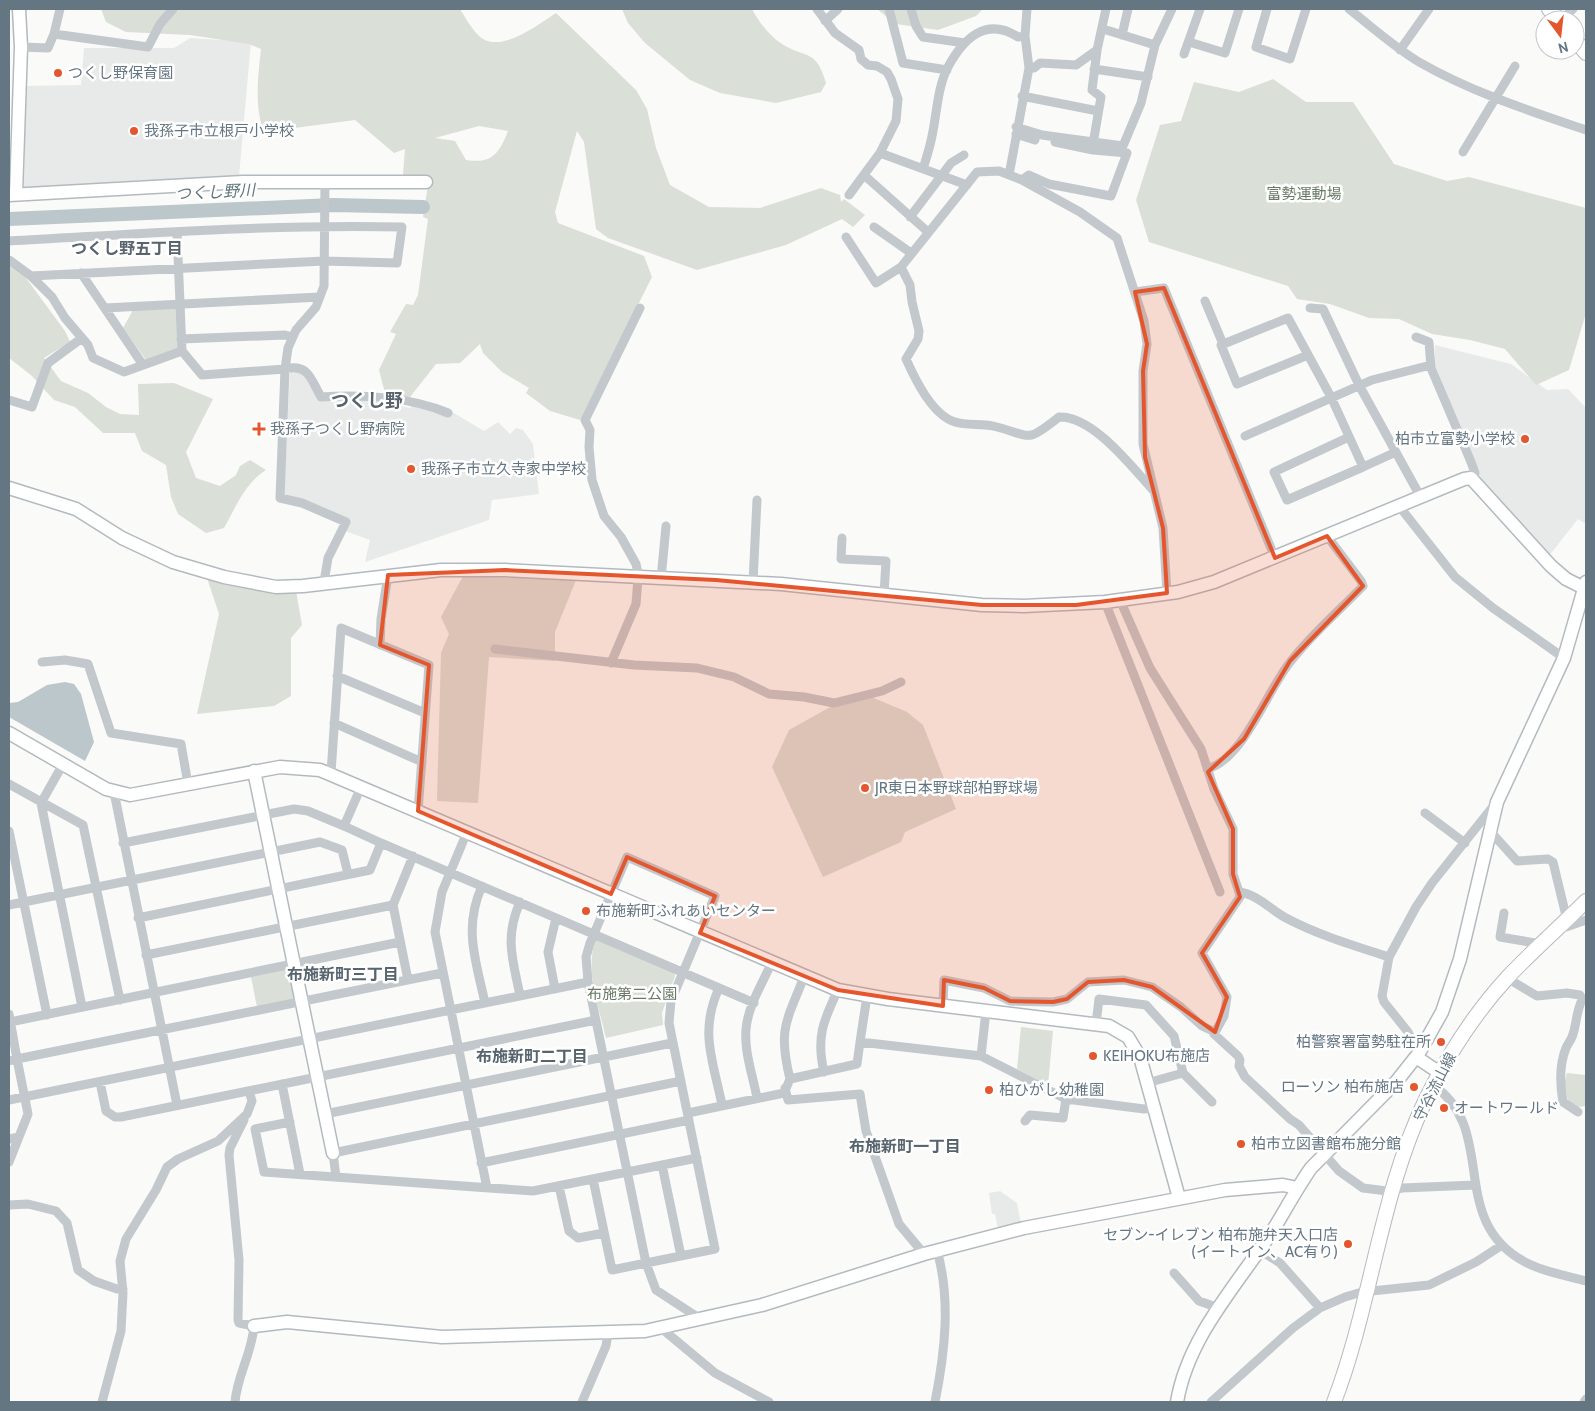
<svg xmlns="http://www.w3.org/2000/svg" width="1595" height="1411" font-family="Cabin,'Noto Sans JP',sans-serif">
<rect width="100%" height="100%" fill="#fafaf8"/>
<path fill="#e8e9e9" d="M 190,38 L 251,42 L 239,176 L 24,187 L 26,86 L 81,85 L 84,48 L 174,48 Z
M 1435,345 L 1511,364 L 1547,390 L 1568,389 L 1586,408 L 1586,524 L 1578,519 L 1549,556 L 1484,483 L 1478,474 L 1435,365 Z
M 290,371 L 301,371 L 320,401 L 360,398 L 411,408 L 413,400 L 442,406 L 484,431 L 498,422 L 510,434 L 516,428 L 523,430 L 533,444 L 539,494 L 492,500 L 489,520 L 365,562 L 370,540 L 345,531 L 350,521 L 284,495 Z
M 1000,1191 L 1017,1203 L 1021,1224 L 998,1229 L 995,1214 L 992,1214 L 989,1193 Z"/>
<path fill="#dadfd7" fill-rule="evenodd" d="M 101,9 L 460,9 C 465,17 471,28 478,35 C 498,56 538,25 556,13 L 636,90 L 647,109 L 656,148 L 670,185 L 709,207 L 760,208 L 821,188 L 840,195 L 841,202 L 844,199 L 865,215 L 853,227 L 842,219 L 786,245 L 697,270 L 608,238 L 596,229 L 584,142 L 577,131 L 555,212 L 558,223 L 644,256 L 652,277 L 580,420 L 550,411 L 526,393 L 529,388 L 502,372 L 483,353 L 480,344 L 460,363 L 436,364 L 410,397 L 386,397 L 379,370 L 396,334 L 390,332 L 406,304 L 413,305 L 418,295 L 428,219 L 423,217 L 429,179 L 403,175 L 405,149 L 394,153 L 355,120 L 264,132 C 254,105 258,77 261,49 L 249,44 L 190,35 L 126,32 L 106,22 ZM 479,126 L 508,131 C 499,154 492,164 466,160 L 455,141 L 435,138 Z
M 622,9 L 752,9 C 759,22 769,36 782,44 C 806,59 816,48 826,83 L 821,92 L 776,103 L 720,93 L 690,80 L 645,43 L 628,23 Z
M 877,9 L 983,9 L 976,16 L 938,30 L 896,24 Z
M 1273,79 L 1306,102 L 1353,102 L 1394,164 L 1447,181 L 1469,177 L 1586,208 L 1586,313 L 1569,370 L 1536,385 L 1505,349 L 1470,340 L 1432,334 L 1399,319 L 1369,318 L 1330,304 L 1297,299 L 1288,286 L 1149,242 L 1136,200 L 1160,125 L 1181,121 L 1194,82 L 1239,92 Z
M 9,266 L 26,278 L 65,331 L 70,342 L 44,358 L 61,381 L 88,393 L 106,407 L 120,414 L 139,415 L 138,384 L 174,383 L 213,399 L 186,452 L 196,478 L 220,486 L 236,475 L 240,466 L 250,460 L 266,470 C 245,483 236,507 224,528 L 206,533 L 178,514 L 171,497 L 166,465 L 142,451 L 135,433 L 103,433 L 75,407 L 54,400 L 32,376 L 9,358 Z
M 175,308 L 178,310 L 179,345 L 177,349 L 146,360 L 123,328 L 133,310 Z
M 463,576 L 576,580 L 555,632 L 555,661 L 489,657 L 478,803 L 437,801 L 441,653 L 449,634 L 441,617 Z
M 207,578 L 296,591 L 302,625 L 291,638 L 291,696 L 274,706 L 197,714 L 219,614 Z
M 869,696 L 907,712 L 923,725 L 956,809 L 905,832 L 901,842 L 823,877 L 772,767 L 789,730 L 841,701 Z
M 595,941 L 599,941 L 674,973 L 675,976 L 662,1013 L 663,1025 L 606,1038 C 599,1007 585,973 595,941 Z
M 289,969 L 296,1000 L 257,1007 L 251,977 Z
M 1021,1027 L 1053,1031 L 1048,1085 L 1017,1069 Z
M 1567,1073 L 1586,1075 L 1586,1106 L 1578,1107 L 1568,1101 L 1564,1084 Z"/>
<path fill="#bbc7cb" d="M 65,682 L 74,684 L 81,694 L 94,742 L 85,761 L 9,717 L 9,703 L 18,702 L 47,685 Z"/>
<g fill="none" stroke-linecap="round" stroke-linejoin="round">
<path stroke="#bbc7cb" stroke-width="14" d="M 9,219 L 333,205 L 423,207"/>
<g stroke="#b3babf" stroke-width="15">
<path id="secondary" d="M 16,194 L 21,47 L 19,9
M 9,195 L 243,182 L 426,182
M 9,488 L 76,509 L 122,538 L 173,562 L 224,577 L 276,587 L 303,586 L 441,570 L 505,570 L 781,584 L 982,605 L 1024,606 L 1105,602 L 1178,592 L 1214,582 L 1464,479 L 1471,478 L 1551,566 L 1566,579 L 1584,588
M 9,733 L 106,789 L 130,795 L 280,767 L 320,770 L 838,990 L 888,999 L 1109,1026 L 1128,1037 L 1140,1057 L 1179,1198
M 254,771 L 333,1153
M 1416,1057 L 1440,1073
M 254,1326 L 287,1322 L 442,1337 L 645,1331 L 762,1305 L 924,1254 L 1024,1228 L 1225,1190 L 1283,1185 L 1297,1188
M 1177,1402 C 1188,1336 1238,1284 1273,1230 C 1286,1209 1297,1188 1311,1168 L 1396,1082 L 1419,1053 L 1442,1012 L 1460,959 L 1497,802 L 1564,658 L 1586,582"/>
</g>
<g stroke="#b5babe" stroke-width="16">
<path id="primary" d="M 1549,9 L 1559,20
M 1575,40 L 1586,53
M 1334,1402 C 1372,1303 1380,1193 1427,1097 C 1448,1055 1475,1013 1507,978 C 1532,951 1560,927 1586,901"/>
</g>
<path stroke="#c3c8cc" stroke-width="9" d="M 817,9 L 835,33 L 859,50 L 861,59 L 868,65 L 877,66 L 887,72 L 891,79 L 898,99 L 896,121 L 880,153 L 967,185
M 889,9 L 903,63 L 947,70
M 911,9 L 916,26 L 923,37 L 965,43
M 1267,9 L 1256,47 L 1290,59 L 1306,9
M 1349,9 C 1372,27 1394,47 1419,62 C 1471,92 1530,111 1586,130
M 1561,20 L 1573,9
M 825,21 L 838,9
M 1103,29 L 1155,45
M 54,34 L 148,47 L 160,24 L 173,9
M 1122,35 L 1128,9
M 1189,42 L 1225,53 L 1239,9
M 21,47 L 48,48 L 54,34 L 60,9
M 1400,50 L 1429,9
M 1184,54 L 1200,9
M 1029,68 L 1034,68 L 1040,63 L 1076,65 L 1097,50
M 1094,69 L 1148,77
M 1022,96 L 1098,111
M 1016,127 L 1042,135 L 1123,146 L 1141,103 L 1155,45 L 1172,9
M 1016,134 L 1035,140
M 1093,144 L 1101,97 L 1092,90 L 1097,50 L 1106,9
M 1463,152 L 1515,66
M 923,169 C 927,156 931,144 933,131 C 937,110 938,86 948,67 C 963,39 986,16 1018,37 L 1025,36
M 864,175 L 928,232
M 1009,175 L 1029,68 L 1025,36 L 1027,9
M 1022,180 L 1029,175 L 1049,184 L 1111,196 L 1127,153 L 1093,150 L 1055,142
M 325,181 L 324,286 L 316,307 L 296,330 L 288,348 L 285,369 C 309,363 311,380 321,397 C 361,394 411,397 448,413
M 849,195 L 880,153
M 910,217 L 951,163 L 964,155
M 874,227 L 911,253
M 177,232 L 182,351 L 202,375 L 285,369 L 280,498 L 302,503 L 346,522 L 328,558 L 324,582
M 846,237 L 876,283 L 901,267 L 977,172 L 999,171 L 1022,180 L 1080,212 L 1117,238 L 1144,321 L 1147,344 L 1143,371 L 1143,444 L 1163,528 L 1167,593
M 9,241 C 140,234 271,224 402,227 L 397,263 L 324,261 L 31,276
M 9,260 L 31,276 L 52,297 L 65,318 L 88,345 L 93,358 L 124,372 L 182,351
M 901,267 L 910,285 L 912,302 L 919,331 L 918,339 L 906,359 C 915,379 932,415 955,422 C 967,426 981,423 993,426 C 1032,435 1024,445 1059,417 C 1093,416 1131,466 1153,490
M 81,273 L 143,365
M 1135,292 L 1164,288 L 1275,558
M 1205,301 L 1223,344
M 105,308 L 320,297
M 1310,308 L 1323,309 L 1359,385 L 1420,496
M 1416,337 L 1429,342 L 1431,368 L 1471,462 L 1475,473 L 1471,478
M 181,339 L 285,335 L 293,337
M 1308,355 L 1237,384 L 1221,345 L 1288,318 L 1331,397 L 1363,467 L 1396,452
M 9,400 L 32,407 L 48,363 L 82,338
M 1245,436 L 1372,380 L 1431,365
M 1349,437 L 1274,472 L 1287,500 L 1363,467
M 1399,506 L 1455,577 L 1493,608 L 1564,658
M 842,538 L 841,559 L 886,561 L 884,594
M 639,578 L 636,564 L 621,537 L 604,516 L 592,480 L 589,447 L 590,430 L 585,420 L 640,308
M 661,579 L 666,526
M 753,582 L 757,500
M 1120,600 L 1150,668 L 1201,749 L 1214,789 L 1233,829 L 1233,874 L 1239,892 C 1257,894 1271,910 1286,918 C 1318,935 1355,946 1389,957
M 1105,602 L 1220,892
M 380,645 L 381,619 L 388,575
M 495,649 L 634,665 L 697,668 L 734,677 L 769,694 L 804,697 L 834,703 L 882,691 L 901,682
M 42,662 L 65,660 L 88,664 L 111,733 L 181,744 L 188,784
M 611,663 L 636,604 L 638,578
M 337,676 L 425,713
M 334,723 L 422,762
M 63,764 L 41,803 L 82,1007
M 1207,769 C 1244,759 1267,690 1291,661 C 1312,634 1339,611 1363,586 L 1361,581 L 1327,536
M 331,773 L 341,628 L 429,665 L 418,811
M 9,784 L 83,825 L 120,1000
M 114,792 L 177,1105
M 1425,813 L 1465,843
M 9,831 L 47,1015
M 1490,831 L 1517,861 L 1548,859 L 1553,862 L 1567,920
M 467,832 L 442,892 L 435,932 L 487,1188
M 123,843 L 294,809 L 308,811 L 344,826 L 361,787
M 381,843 L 754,1003
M 482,886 C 463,928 476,961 485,1003
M 1239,892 L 1240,897 L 1202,953 L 1227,997 L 1224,1016 L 1214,1034 L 1238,1056 L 1240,1060 L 1239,1066 L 1245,1077 L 1290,1119 L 1299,1125 L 1339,1171 L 1363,1188 L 1387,1191 L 1402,1188 L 1475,1185
M 520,902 C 504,939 513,959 520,996
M 9,905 L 320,842 L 342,850 L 348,874
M 1504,913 L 1500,937 L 1541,944
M 138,918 L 370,870 L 381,843 L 344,826
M 1563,924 L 1566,927 L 1586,920
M 146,955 L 393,905
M 1507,978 L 1537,996 L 1567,993 L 1580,995 L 1582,1000 C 1576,1012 1577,1022 1573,1034 C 1572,1039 1568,1043 1566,1048 C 1559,1065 1560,1085 1563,1102 L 1578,1112
M 408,980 L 393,905 L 413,856
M 719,988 C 699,1032 713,1060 722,1105
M 555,989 L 548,952 L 556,918
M 943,1006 L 944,980 L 984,988 L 1010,1001 L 1053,1002 L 1067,999 L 1088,982 L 1124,980 L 1152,987 L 1181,1007 L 1202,1026 L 1215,1032
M 9,1014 L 17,1059 L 9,1061
M 10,1022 L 400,942
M 1096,1024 L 1099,999 L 1146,1005 L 1174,1036 L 1183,1073 L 1147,1083
M 860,1042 L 867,996
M 1419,1053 L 1408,1032 L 1384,1002 L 1382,996 L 1389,957 L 1416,907 L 1432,883 L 1495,804
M 981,1056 L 986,1011
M 824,1072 C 816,1038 823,1021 838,990
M 1183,1073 L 1212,1102
M 790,1079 C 778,1030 786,1022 804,977
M 100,1082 L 106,1111 L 115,1117 L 121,1117 L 596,1020
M 282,1084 L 300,1174
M 1433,1085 C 1500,1131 1445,1221 1527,1263 C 1544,1272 1568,1276 1586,1281
M 785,1088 L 788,1100 L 860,1094 L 866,1131 L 899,1224 L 924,1254
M 757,1098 C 753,1076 744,1052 746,1029 C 748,1006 762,984 771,964
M 1066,1099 L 1144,1109 L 1155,1108
M 9,1100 L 588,982
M 688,1113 L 784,1093 L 790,1079 L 857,1064 L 860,1042 L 981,1056 L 1066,1099 L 1063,1118 L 1030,1115 L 1025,1121
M 325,1114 L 672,1043
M 290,1122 L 255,1129 L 264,1172 L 533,1191 L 697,1158
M 9,1139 L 19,1137
M 9,1162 L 28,1114 L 17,1059 L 442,973
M 481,1163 L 689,1120
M 662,1165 L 681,1256
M 336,1177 L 333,1153 L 681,1081
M 593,1179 L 612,1270 L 715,1249 L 669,1023 L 671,1001 L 715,896 L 627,857 L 590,943 L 586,957 L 588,982 L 646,1263 L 656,1290 L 702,1320
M 559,1186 L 569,1231 L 578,1238 L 604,1233
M 9,1205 L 28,1204 L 56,1211 L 67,1223 L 78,1270 L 94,1281 L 117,1289 L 123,1289
M 1258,1249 L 1280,1263 L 1320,1308
M 1174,1273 L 1199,1301 L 1219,1308
M 661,1328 L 715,1373 L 769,1402
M 102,1402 L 121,1331 L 123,1293 L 120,1261 L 126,1239 L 156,1190 L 167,1167 L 178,1159 L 218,1141 L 247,1114 L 252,1101 L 249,1091
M 235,1402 C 237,1376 252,1353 254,1326 L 239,1323 L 238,1320 L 239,1260 L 229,1155 L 230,1148 L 244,1120
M 582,1402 L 606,1346 L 608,1333
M 935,1402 C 945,1352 951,1300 937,1250
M 1211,1402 L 1293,1328 L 1320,1308 L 1345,1297 L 1362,1292 L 1429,1285 L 1476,1262 L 1502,1245
M 1584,1402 L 1586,1399"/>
<use href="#secondary" stroke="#fff" stroke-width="12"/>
<use href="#primary" stroke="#fff" stroke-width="14"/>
</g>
<path fill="#e4572e" fill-opacity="0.2" stroke="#e4572e" stroke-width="4" stroke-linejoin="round" d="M 1164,288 L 1275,558 L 1327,536 L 1363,586 L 1290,661 L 1244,739 L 1208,772 L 1233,829 L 1233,874 L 1240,897 L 1202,953 L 1227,997 L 1215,1032 L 1152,987 L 1124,980 L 1088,982 L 1067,999 L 1053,1002 L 1010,1001 L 984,988 L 944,980 L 943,1006 L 838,990 L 700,933 L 715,896 L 627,857 L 611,894 L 418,811 L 429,665 L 380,645 L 388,575 L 505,570 L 716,580 L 982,605 L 1076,605 L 1167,593 L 1163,528 L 1145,457 L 1143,371 L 1147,344 L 1135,292 Z"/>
<g fill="#e4572e" stroke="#fff" stroke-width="2">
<circle cx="58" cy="73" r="5"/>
<circle cx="134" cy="131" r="5"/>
<path d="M256.5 421.5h5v5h5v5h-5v5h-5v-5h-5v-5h5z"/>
<circle cx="1525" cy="439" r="5"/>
<circle cx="411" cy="469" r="5"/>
<circle cx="865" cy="788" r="5"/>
<circle cx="586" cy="911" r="5"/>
<circle cx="1441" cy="1042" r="5"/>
<circle cx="1093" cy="1056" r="5"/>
<circle cx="1414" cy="1087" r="5"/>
<circle cx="989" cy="1090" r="5"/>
<circle cx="1444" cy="1108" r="5"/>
<circle cx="1241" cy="1144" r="5"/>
<circle cx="1348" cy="1244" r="5"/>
</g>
<g text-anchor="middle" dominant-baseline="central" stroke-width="5" stroke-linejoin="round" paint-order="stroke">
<g font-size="15" fill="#657683" stroke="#fff" text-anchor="start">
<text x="68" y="73">つくし野保育園</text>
<text x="144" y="131">我孫子市立根戸小学校</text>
<text x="270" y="429">我孫子つくし野病院</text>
<text x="1515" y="439" text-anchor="end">柏市立富勢小学校</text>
<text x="421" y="469">我孫子市立久寺家中学校</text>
<text x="875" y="788">JR東日本野球部柏野球場</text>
<text x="596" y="911">布施新町ふれあいセンター</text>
<text x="1431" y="1042" text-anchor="end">柏警察署富勢駐在所</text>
<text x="1103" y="1056">KEIHOKU布施店</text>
<text x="1404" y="1087" text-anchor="end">ローソン 柏布施店</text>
<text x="999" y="1090">柏ひがし幼稚園</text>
<text x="1454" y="1108">オートワールド</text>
<text x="1251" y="1144">柏市立図書館布施分館</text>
<text x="1338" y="1235" text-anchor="end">セブン-イレブン 柏布施弁天入口店<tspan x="1338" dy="17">(イートイン、AC有り)</tspan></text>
</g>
<g font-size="15" fill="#687a64" stroke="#fff">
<text x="1304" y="194">富勢運動場</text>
<text x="632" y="994">布施第二公園</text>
</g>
<g font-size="15" fill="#657683" stroke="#fff">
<text transform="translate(1435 1087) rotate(-63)">守谷流山線</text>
</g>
<g font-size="16" font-style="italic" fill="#60757c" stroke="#fff">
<text transform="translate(215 192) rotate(-3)">つくし野川</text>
</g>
<g font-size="16" font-weight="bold" fill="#57646e" stroke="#fff">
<text x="127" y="248">つくし野五丁目</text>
<text x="343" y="974">布施新町三丁目</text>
<text x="532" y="1056">布施新町二丁目</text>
<text x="905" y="1146">布施新町一丁目</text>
</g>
<g font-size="18" font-weight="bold" fill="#57646e" stroke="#fff">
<text x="367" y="401">つくし野</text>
</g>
</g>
<rect width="1595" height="1411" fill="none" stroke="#657683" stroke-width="20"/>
<g transform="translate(1560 35) rotate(165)"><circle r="24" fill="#ffffff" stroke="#c1c8cd"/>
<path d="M0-4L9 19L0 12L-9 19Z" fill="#e4572e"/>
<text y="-8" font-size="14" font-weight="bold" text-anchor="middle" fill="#657683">N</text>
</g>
</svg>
